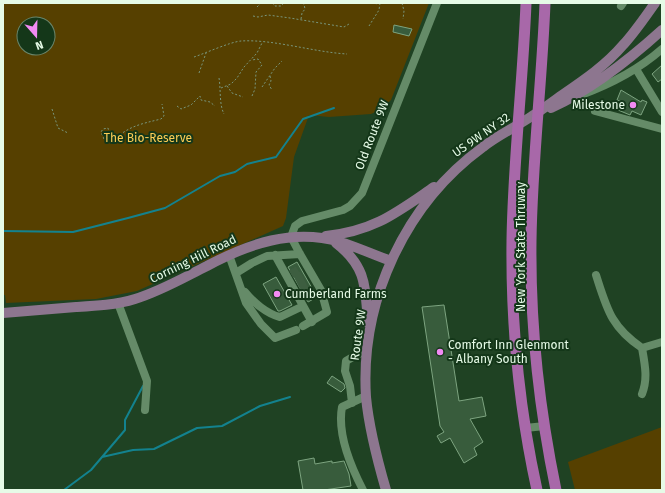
<svg xmlns="http://www.w3.org/2000/svg" width="665" height="493" font-family="'Fira Sans',sans-serif">
<rect width="100%" height="100%" fill="#1f4223"/>
<path fill="#564000" fill-rule="evenodd" d="M 3,3 L 429,3 L 391,100 L 380,110 L 371,114 L 329,117 L 309,115 L 294,157 L 286,218 L 283,226 L 137,291 L 96,299 L 6,303 L 5,295 L 3,295 ZM 24,24 L 48,24 L 48,48 L 24,48 Z
M 662,427 L 662,490 L 575,490 L 568,462 Z"/>
<g fill="none" stroke-linecap="round" stroke-linejoin="round">
<path stroke="#13828e" stroke-width="2" d="M 3,231 L 73,232 L 128,218 L 165,208 L 220,176 L 235,172 L 247,164 L 276,157 L 303,119 L 334,108
M 102,457 L 133,450 L 154,449 L 197,428 L 222,426 L 260,406 L 290,397
M 64,490 L 91,470 L 125,430 L 125,420 L 143,386"/>
</g>
<path fill="#385c3c" stroke="#7da480" d="M 394,25 L 412,29 L 409,36 L 393,32 Z
M 662,65 L 662,79 L 658,82 L 652,74 Z
M 621,90 L 641,102 L 642,100 L 647,102 L 641,115 L 632,111 L 630,115 L 618,110 L 622,102 L 617,100 Z
M 297,262 L 317,297 L 308,302 L 288,267 Z
M 276,277 L 292,305 L 280,311 L 278,311 L 263,284 Z
M 444,305 L 459,401 L 482,397 L 486,416 L 470,419 L 483,442 L 474,448 L 477,455 L 464,463 L 450,438 L 441,443 L 437,436 L 444,432 L 440,426 L 422,307 Z
M 332,376 L 344,384 L 345,388 L 341,392 L 327,383 Z
M 314,458 L 315,464 L 332,461 L 332,463 L 344,461 L 349,474 L 351,486 L 324,490 L 303,490 L 298,461 Z"/>
<g fill="none" stroke-linecap="round" stroke-linejoin="round">
<path stroke="#3d5e40" stroke-width="8" stroke-dasharray="8 4" stroke-linecap="butt" d="M 291,274 L 301,268
M 295,279 L 304,274
M 298,285 L 308,280
M 302,292 L 311,286
M 306,298 L 315,293"/>
<path stroke="#79967c" stroke-width="1" stroke-dasharray="2 2" stroke-linecap="butt" d="M 272,3 L 275,6 L 281,6 L 284,3
M 371,3 L 379,4
M 402,3 L 404,11 L 403,19
M 257,7 L 261,3
M 253,16 L 258,17 L 268,15 L 290,18 L 344,27 L 349,24
M 301,19 L 302,13 L 305,9 L 304,4 L 302,3
M 369,26 L 379,10 L 380,3
M 194,57 C 206,53 230,42 241,41 C 273,39 313,52 347,54
M 199,73 L 206,53
M 270,76 L 271,81 L 269,85 L 272,90
M 219,78 C 221,90 219,104 224,114
M 227,86 L 232,93 L 243,97
M 262,87 L 275,68 L 282,61
M 221,88 L 231,84 L 237,78 L 244,67 L 257,53 L 262,43
M 252,96 L 255,89 L 256,72 L 262,65 L 258,59 L 252,60
M 177,106 L 181,109 L 191,105 L 200,96 L 201,100 L 210,102 L 215,106
M 52,109 L 58,128 L 68,133
M 104,139 L 101,132 L 103,129 L 108,128 L 111,140 L 113,141 C 128,126 141,124 161,119 L 164,116 L 162,104"/>
<path stroke="#658b68" stroke-width="8" d="M 621,6 L 623,3
M 636,69 L 662,112
M 581,95 C 611,84 638,70 662,49
M 595,111 L 662,129
M 229,255 L 246,303 L 261,324 L 275,338 L 296,330
M 275,255 L 312,322
M 236,273 L 252,263 L 267,256 L 300,254
M 596,275 C 607,309 611,327 642,348 C 645,365 648,379 642,394
M 245,292 C 253,302 267,314 280,317 L 303,306
M 118,303 L 147,381 L 145,410
M 303,326 L 327,312 L 321,290 L 300,254 L 291,237 L 295,226 L 302,221 L 343,210 L 350,206 L 362,193 L 437,3
M 642,348 L 662,342
M 352,403 L 350,386 L 345,371 L 346,361 L 358,354 L 367,352
M 525,428 L 545,426
M 363,490 C 351,467 337,434 342,407 L 366,396"/>
<path stroke="#8d768f" stroke-width="10" d="M 551,108 C 591,90 630,59 662,30
M 326,236 C 374,231 396,213 434,187
M 336,243 C 367,267 365,287 368,323
M 3,313 C 27,311 51,309 76,307 C 95,306 116,305 135,299 C 161,291 183,278 207,266 C 248,244 293,228 340,242 C 357,247 374,255 391,261
M 386,490 C 377,459 369,429 366,397 C 360,301 405,204 483,147 C 498,135 516,127 532,116 C 542,110 552,102 562,95 C 584,80 606,65 623,45 C 635,32 645,17 655,3"/>
<path stroke="#a868a9" stroke-width="11" d="M 526,3 C 523,82 513,162 512,241 C 511,324 519,408 537,490
M 545,3 C 542,82 532,162 531,241 C 530,325 539,408 556,490"/>
</g>
<g fill="#f28af3" stroke="#143719" stroke-width="1.5">
<circle cx="633" cy="105" r="4"/>
<circle cx="277" cy="294" r="4"/>
<circle cx="440" cy="352" r="4"/>
</g>
<g text-anchor="middle" dominant-baseline="central" stroke-width="4" stroke-linejoin="round" paint-order="stroke">
<g font-size="12" fill="#e6fbe7" stroke="#143719" text-anchor="start">
<text x="625" y="105" text-anchor="end">Milestone</text>
<text x="285" y="294">Cumberland Farms</text>
<text x="448" y="345">Comfort Inn Glenmont<tspan x="448" dy="14">- Albany South</tspan></text>
</g>
<g font-size="12" fill="#e6fbe7" stroke="#143719">
<text transform="translate(372 135) rotate(-69)">Old Route 9W</text>
<text transform="translate(481 135) rotate(-35)">US 9W NY 32</text>
<text transform="translate(521 247) rotate(-90)">New York State Thruway</text>
<text transform="translate(193 259) rotate(-26)">Corning Hill Road</text>
<text transform="translate(358 335) rotate(-82)">Route 9W</text>
</g>
<g font-size="12" fill="#fdcd56" stroke="#143719">
<text x="148" y="138">The Bio-Reserve</text>
</g>
</g>
<rect width="665" height="493" fill="none" stroke="#e6fbe7" stroke-width="8"/>
<g transform="translate(36 36) rotate(160)"><circle r="19" fill="#143719" stroke="#68856b"/>
<path d="M0-3L7 15L0 10L-7 15Z" fill="#f28af3"/>
<text y="-6" font-size="11" font-weight="bold" text-anchor="middle" fill="#e6fbe7">N</text>
</g>
</svg>
